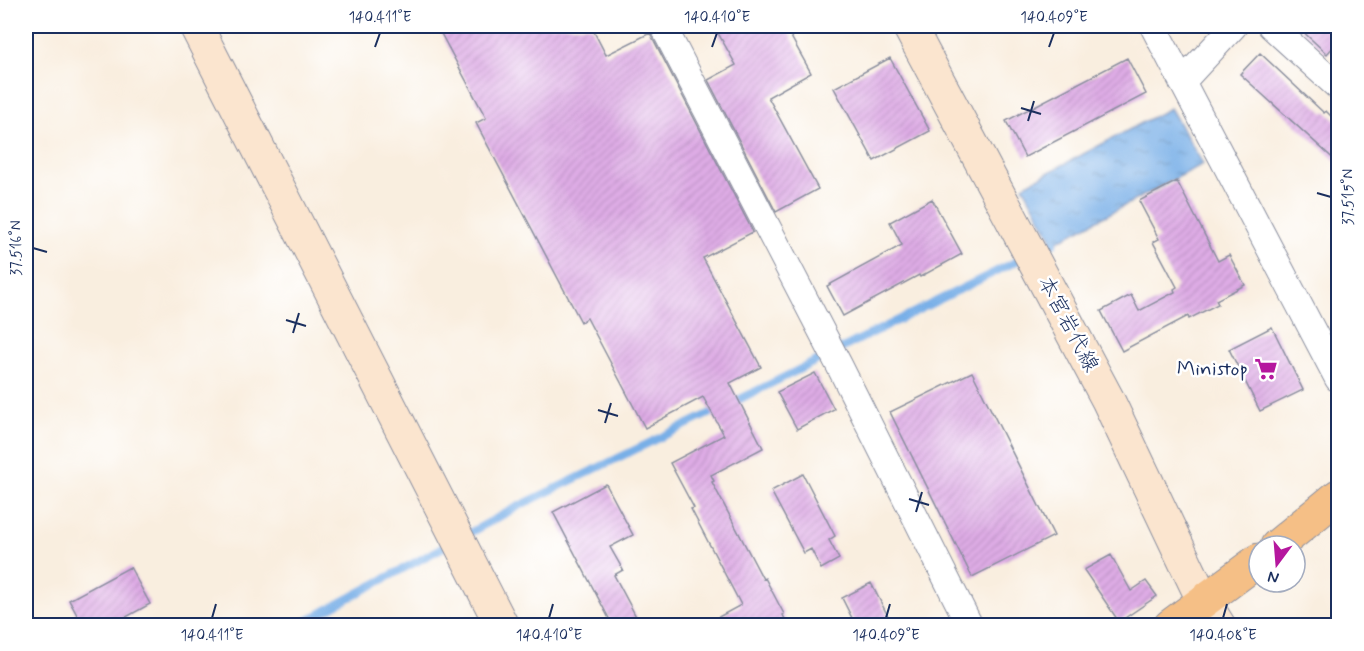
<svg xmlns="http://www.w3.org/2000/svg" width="1364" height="651" font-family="Mynerve,'Klee One',sans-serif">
<defs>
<pattern id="water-ripples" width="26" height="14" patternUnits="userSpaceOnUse" patternTransform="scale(1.5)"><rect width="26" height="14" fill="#78afe7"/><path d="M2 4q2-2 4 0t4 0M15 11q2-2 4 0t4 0" fill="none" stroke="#628fbe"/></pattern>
<pattern id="building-hatch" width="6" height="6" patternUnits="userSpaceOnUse" patternTransform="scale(1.5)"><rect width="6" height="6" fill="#deace5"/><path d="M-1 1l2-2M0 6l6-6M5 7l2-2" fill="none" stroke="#be94c7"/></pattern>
</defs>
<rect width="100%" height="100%" fill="#fff"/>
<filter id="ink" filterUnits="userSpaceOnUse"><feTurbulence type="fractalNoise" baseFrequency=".0167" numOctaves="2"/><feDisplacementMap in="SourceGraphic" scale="12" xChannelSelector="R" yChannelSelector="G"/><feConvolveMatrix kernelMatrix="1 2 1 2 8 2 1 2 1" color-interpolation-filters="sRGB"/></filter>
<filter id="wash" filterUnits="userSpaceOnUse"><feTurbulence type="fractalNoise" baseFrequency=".008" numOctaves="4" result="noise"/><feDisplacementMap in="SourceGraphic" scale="24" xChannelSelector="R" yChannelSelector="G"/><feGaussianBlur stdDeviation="1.35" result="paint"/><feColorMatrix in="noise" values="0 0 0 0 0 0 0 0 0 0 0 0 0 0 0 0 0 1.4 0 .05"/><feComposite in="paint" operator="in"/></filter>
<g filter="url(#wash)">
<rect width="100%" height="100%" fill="#f9eedf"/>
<path fill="url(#water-ripples)" stroke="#4a6fa2" stroke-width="1.5" d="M 1170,108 L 1203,164 L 1054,243 L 1023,186 Z"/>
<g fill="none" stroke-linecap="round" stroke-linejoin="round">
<path stroke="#78afe7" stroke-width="8" d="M 1036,252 L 1054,243
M 730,404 L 1023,258
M 464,536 L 519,506 L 719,409
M 297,626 L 451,543"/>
</g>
<g id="blocks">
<path fill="url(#building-hatch)" d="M 437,26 L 591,26 L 606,55 L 650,33 L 753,232 L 703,258 L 761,367 L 730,383 L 763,448 L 711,475 L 714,481 L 712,482 L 763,579 L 765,578 L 784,614 L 783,615 L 788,626 L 702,626 L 741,605 L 691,509 L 694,508 L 670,463 L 724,435 L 703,397 L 645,428 L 587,318 L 581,322 L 476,123 L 486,118 Z
M 714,26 L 785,26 L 811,73 L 768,97 L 818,189 L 776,212 L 708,80 L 736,65 Z
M 1297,26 L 1338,26 L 1338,42 L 1327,54 Z
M 1260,53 L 1324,113 L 1326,111 L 1338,123 L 1338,163 L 1240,74 Z
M 890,58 L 930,131 L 874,161 L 834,88 Z
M 1127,58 L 1146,94 L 1025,157 L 1006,121 Z
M 1177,181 L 1218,261 L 1229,255 L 1245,285 L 1216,300 L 1218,304 L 1189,319 L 1188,316 L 1122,351 L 1101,311 L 1131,295 L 1139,311 L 1175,292 L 1174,289 L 1177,287 L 1153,242 L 1159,239 L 1139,201 Z
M 932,199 L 962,254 L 920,277 L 919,275 L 843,316 L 827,286 L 902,245 L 890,222 Z
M 1272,327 L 1303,390 L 1260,411 L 1229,349 Z
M 972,372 L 1054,536 L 972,577 L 890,412 Z
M 815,373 L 834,409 L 797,429 L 777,392 Z
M 803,474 L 835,536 L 829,540 L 839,559 L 821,569 L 811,549 L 804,553 L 771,491 Z
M 606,484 L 633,535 L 610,547 L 623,570 L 614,575 L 641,626 L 613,626 L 553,512 Z
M 1111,555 L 1131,591 L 1146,581 L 1157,596 L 1119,622 L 1084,570 Z
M 130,567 L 150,604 L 110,626 L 83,626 L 69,600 Z
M 871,583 L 893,626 L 856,626 L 842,598 Z"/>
</g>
</g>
<g filter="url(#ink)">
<use href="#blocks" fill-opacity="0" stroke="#8a8e9e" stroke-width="1.5"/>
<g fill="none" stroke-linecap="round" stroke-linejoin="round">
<g stroke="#8a8e9e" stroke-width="28">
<path id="street" d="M 663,26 L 839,365 L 970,626
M 1153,26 L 1338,379
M 1271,26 L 1338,87
M 1182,82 L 1234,26"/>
</g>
<g stroke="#8a8e9e" stroke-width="35">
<path id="secondary" d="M 196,26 L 502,626
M 909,26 L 1108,400 L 1204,602 L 1219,626"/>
</g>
<g stroke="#8a8e9e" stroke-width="35">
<path id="primary" d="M 1277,546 L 1338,496
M 1170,626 L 1259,560"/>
</g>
<use href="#street" stroke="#fff" stroke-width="26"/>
<use href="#secondary" stroke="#fbe5cf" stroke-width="33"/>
<use href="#primary" stroke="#f5bf86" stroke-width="33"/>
</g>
</g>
<path fill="none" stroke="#1b2f5e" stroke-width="2" d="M 375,47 L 380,33M 712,47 L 717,33M 1049,47 L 1054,33M 1021,108 L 1041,114M 1028,121 L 1034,101M 1317,193 L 1331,197M 33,248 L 47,252M 286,320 L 306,326M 293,333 L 299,313M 598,410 L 618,416M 605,423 L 611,403M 909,499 L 929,505M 916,512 L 922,492M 212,618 L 216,604M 549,618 L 553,604M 886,618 L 890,604M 1223,618 L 1227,604"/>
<defs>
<g id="supermarket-bare" transform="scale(1.8)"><path d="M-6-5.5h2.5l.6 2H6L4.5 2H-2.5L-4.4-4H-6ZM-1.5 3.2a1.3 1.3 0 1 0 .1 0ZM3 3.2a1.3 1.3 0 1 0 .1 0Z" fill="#b5179e" stroke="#fff" stroke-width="2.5" paint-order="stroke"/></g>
</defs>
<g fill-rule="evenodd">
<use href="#supermarket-bare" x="1266" y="369"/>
</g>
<g text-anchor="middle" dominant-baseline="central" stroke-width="5" stroke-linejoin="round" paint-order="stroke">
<g font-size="21" fill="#1b2f5e" stroke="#fff">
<text transform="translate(1068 324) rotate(62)">本宮岩代線</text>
</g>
<g font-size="21" fill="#1b2f5e" stroke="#fff" text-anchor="end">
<text x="1248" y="369">Ministop</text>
</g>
</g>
<rect width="1364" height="651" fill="none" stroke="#fff" stroke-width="66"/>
<g transform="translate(1277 564) rotate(196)"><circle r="28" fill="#ffffff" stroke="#a4acbf" stroke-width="1.5"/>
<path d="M0-4.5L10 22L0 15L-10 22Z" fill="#b5179e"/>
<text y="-9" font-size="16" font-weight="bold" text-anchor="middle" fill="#1b2f5e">N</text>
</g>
<rect x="33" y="33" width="1298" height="585" fill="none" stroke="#1b2f5e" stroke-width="2"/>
<g font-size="15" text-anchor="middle" fill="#1b2f5e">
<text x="380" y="22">140.411°E</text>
<text x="717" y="22">140.410°E</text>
<text x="1054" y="22">140.409°E</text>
<text transform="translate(1348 197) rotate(-90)" y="5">37.515°N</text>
<text transform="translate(16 248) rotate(-90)" y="5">37.516°N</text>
<text x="212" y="640">140.411°E</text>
<text x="549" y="640">140.410°E</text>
<text x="886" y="640">140.409°E</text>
<text x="1223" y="640">140.408°E</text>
</g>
</svg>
